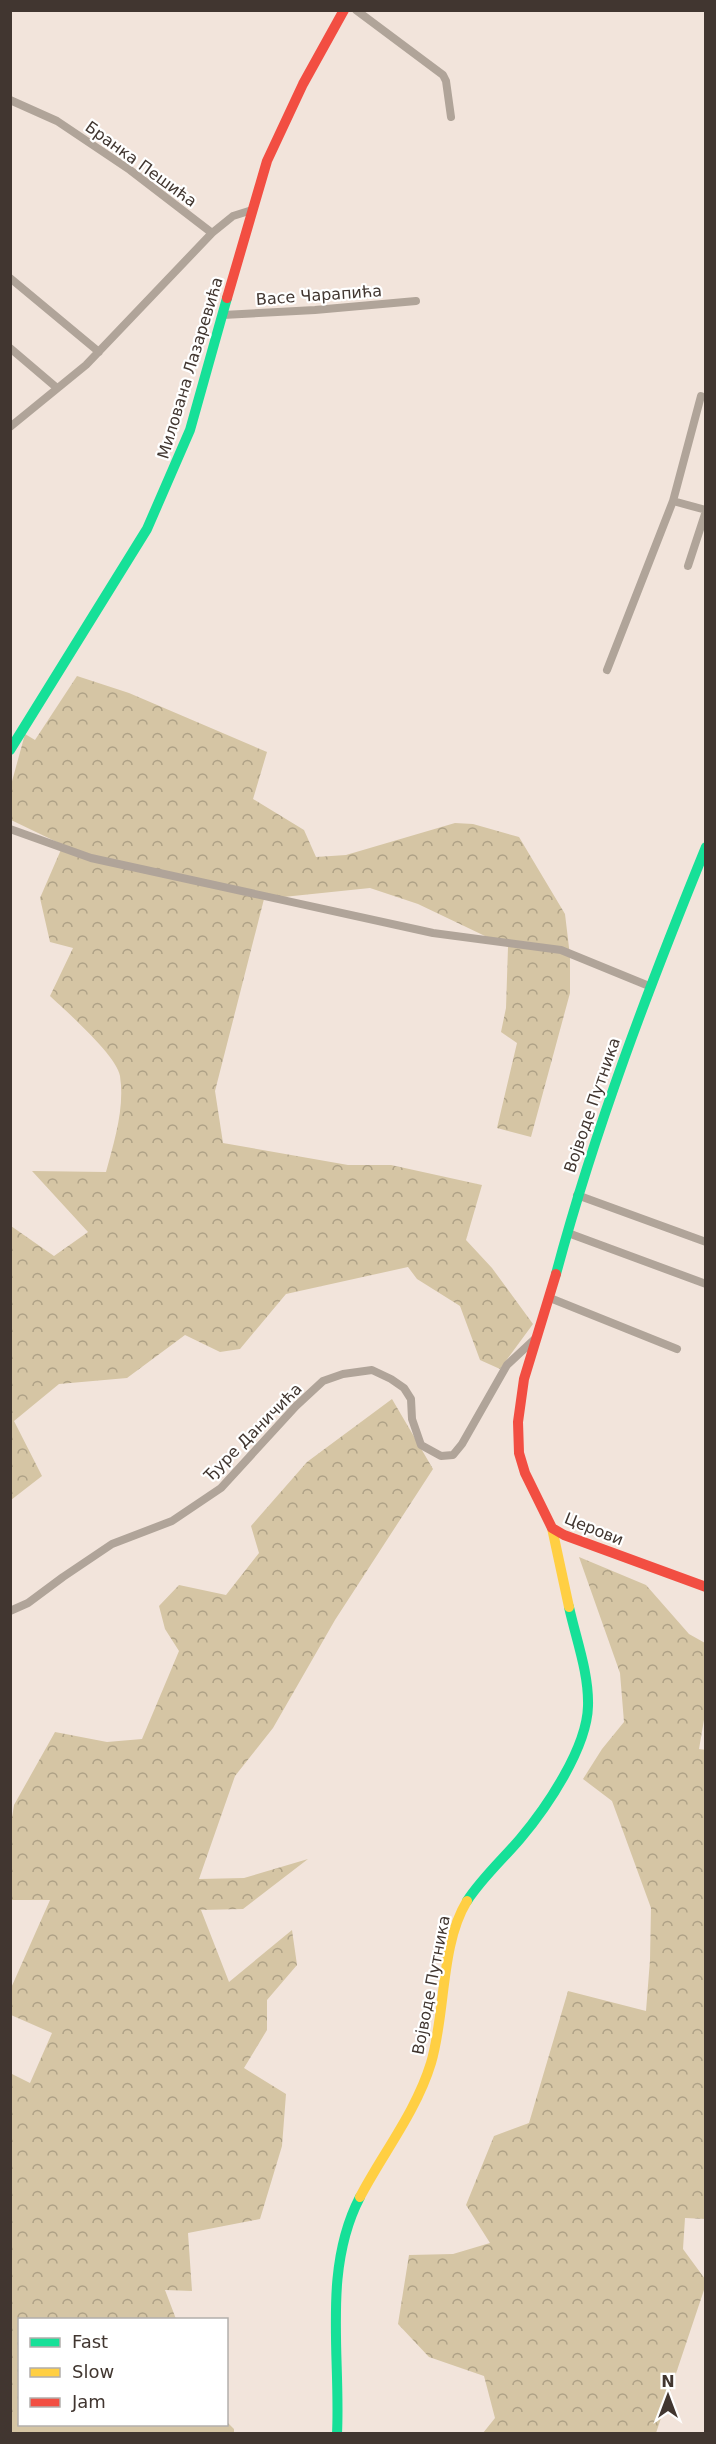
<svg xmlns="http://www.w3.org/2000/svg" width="716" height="2444" font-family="'DejaVu Sans',sans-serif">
<defs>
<pattern id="forest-crowns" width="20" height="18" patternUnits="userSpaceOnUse" patternTransform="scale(1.5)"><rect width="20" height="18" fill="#d5c5a4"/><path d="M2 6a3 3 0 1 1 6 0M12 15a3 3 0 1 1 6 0" fill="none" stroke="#aea186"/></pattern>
</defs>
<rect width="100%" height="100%" fill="#f2e4db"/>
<path fill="url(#forest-crowns)" d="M 77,676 L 129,693 L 267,752 L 253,799 L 304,830 L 316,857 L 346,855 L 455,823 L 473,824 L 519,837 L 565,914 L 570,956 L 570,993 L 531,1137 L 497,1128 L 517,1043 L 501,1032 L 506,1008 L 508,947 L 418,904 L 370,888 L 264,899 L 215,1091 L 223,1143 L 348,1165 L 391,1165 L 482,1185 L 466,1240 L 492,1268 L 533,1324 L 500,1369 L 480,1360 L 460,1306 L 417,1279 L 408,1267 L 286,1294 L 240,1349 L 220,1352 L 185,1335 L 127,1378 L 59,1384 L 14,1421 L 42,1476 L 11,1500 L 11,1226 L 54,1256 L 88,1232 L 32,1171 L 106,1172 C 114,1142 125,1108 120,1076 C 117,1056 66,1011 50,996 L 73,948 L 50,942 L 40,898 L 63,845 L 11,820 L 11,785 L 25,734 L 35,740 Z
M 392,1399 L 433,1469 L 335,1620 L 273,1728 L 235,1776 L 199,1879 L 244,1878 L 308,1859 L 243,1909 L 201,1910 L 229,1982 L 292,1930 L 297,1965 L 267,2000 L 267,2030 L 244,2068 L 286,2094 L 282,2146 L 260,2219 L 188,2233 L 192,2291 L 165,2290 L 176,2319 L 20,2320 L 20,2424 L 226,2424 L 227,2422 L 234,2429 L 234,2433 L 11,2433 L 10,2073 L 30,2083 L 52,2033 L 11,2015 L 11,1988 L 50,1900 L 11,1900 L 10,1830 L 14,1805 L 55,1732 L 107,1742 L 142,1739 L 179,1651 L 165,1629 L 159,1606 L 179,1585 L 226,1595 L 259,1553 L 251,1526 L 307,1462 Z
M 579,1557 L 646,1585 L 689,1634 L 705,1643 L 705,1714 L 699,1749 L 706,1750 L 706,2219 L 685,2218 L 683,2249 L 705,2279 L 705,2287 L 656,2433 L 483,2433 L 495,2418 L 484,2376 L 429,2357 L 398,2324 L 409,2255 L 453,2254 L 490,2243 L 466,2205 L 494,2136 L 529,2123 L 568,1991 L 646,2011 L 650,1960 L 651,1908 L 612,1801 L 583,1779 L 602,1749 L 624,1722 L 620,1673 Z"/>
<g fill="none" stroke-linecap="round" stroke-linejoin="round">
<path stroke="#b0a499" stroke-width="8" d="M 356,10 L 443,75 L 446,81 L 451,117
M 10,100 L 57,121 L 130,170 L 212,233
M 10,278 L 99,352
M 223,315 L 315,310 L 416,301
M 10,348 L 57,388
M 701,396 L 673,501 L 706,510
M 10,427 L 86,365 L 212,233 L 233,216 L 252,210
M 688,566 L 706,511
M 607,670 L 673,501
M 10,829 L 91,858 L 433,933 L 561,950 L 649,986
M 577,1195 L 706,1242
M 568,1233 L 706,1284
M 550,1298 L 677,1349
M 10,1611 L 28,1603 L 63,1577 L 112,1544 L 172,1521 L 221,1488 L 296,1406 L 323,1381 L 343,1374 L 372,1370 L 391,1379 L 404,1388 L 411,1399 L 412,1419 L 421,1445 L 441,1456 L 453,1455 L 462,1444 L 507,1365 L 537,1337"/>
<path stroke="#16e098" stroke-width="10" d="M 10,750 L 147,529 L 190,430 L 227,298
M 556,1274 C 595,1128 649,987 706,847
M 467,1901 C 482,1878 502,1860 520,1839 C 547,1807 587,1748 588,1706 C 589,1673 576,1639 569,1607
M 337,2434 C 341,2356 322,2270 360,2197"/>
<path stroke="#ffcf43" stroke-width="10" d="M 552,1528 L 569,1607
M 360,2197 C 383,2153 416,2112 431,2063 C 446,2013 440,1945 467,1901"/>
<path stroke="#f24e42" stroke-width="10" d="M 227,298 L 267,161 L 303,84 L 344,10
M 556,1274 L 524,1379 L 518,1422 L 519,1453 L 525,1473 L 552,1528 L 564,1535 L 706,1587"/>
</g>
<g text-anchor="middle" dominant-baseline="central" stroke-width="4.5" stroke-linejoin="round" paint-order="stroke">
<g font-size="16" fill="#413630" stroke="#fff">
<text transform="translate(141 164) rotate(36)">Бранка Пешића</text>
<text transform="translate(319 295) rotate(-4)">Васе Чарапића</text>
<text transform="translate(190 368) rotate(-73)">Милована Лазаревића</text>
<text transform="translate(592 1105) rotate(-71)">Војводе Путника</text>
<text transform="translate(253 1432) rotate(-45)">Ђуре Даничића</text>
<text transform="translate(594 1529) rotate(22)">Церови</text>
<text transform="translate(431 1985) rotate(-79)">Војводе Путника</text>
</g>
</g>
<rect width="716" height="2444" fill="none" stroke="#413630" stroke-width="24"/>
<rect x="18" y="2318" width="210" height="108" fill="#ffffff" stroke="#b3afac" stroke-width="1.5"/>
<rect x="30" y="2338" width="30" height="9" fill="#16e098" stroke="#b3afac" stroke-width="1.5"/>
<text x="72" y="2348" font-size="18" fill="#413630">Fast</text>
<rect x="30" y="2368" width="30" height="9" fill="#ffcf43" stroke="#b3afac" stroke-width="1.5"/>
<text x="72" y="2378" font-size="18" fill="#413630">Slow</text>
<rect x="30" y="2398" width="30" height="9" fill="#f24e42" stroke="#b3afac" stroke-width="1.5"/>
<text x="72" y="2408" font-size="18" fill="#413630">Jam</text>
<g transform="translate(668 2396)" stroke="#ffffff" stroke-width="4.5" paint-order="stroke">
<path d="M0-4.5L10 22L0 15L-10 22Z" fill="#413630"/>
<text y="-9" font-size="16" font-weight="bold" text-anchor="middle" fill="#413630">N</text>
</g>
</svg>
